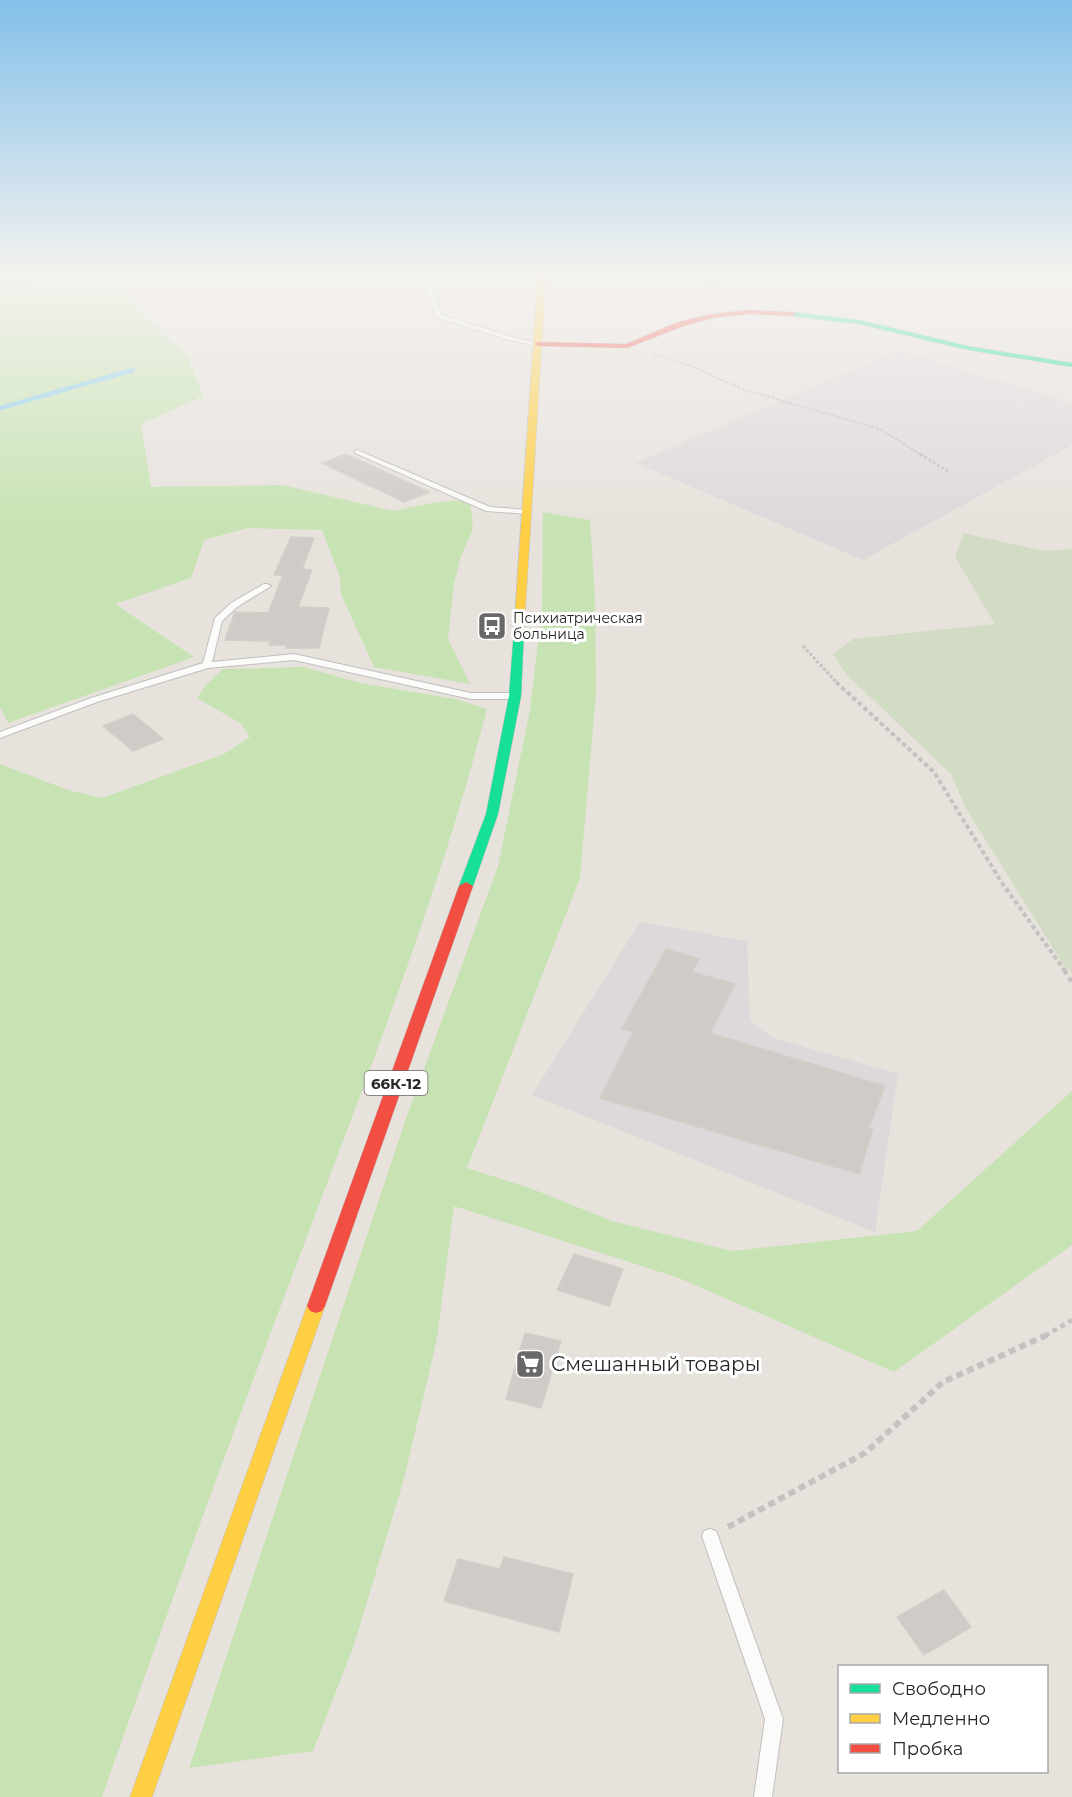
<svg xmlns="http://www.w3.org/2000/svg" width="1072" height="1797" font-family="Montserrat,sans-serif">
<rect width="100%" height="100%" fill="#e7e2dc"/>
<path fill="#ddd9db" d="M 898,350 L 1072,403 L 1072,445 L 863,560 L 636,463 Z
M 640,922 L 747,941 L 750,1021 L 773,1038 L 898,1074 L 875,1232 L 532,1095 Z"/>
<path fill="#c7e3b3" d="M 0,275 L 28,275 L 31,291 L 90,295 L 120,291 L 188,358 L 203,396 L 141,424 L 151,487 L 283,485 L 393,511 L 432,503 L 470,499 L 473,529 L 461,556 L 454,584 L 448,639 L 470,684 L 374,667 L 341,594 L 340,577 L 322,530 L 248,528 L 204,540 L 191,578 L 115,604 L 194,657 L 8,723 L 0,707 Z
M 543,512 L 590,520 L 595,597 L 596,692 L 580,878 L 467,1168 L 530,1188 L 612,1221 L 732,1251 L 917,1231 L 1072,1091 L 1072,1245 L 894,1372 L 679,1278 L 454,1206 L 437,1339 L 404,1479 L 354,1645 L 313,1751 L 189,1768 L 408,1113 L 498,866 L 530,710 L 542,609 Z
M 303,667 L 361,683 L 455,699 L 487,709 C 438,899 366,1079 297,1263 C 230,1440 165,1618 102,1797 L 0,1797 L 0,764 L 68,790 L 102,798 L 224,754 L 250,737 L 240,723 L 197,698 L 205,686 L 223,669 Z"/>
<path fill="#d2dbc3" d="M 964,533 L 1044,551 L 1072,549 L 1072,973 L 1061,961 L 967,810 L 951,774 L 846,674 L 833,654 L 853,639 L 995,624 L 955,557 Z"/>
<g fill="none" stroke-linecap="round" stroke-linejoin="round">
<path stroke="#8dd1eb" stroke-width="4.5" d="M 0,408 L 133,370"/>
</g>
<path fill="#cfccc8" stroke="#d2cec8" stroke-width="1.5" d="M 346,454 L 429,492 L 404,502 L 322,463 Z
M 291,537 L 314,538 L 302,569 L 312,570 L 298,607 L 329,608 L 319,648 L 286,648 L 287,645 L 269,645 L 271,641 L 225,640 L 235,612 L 268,613 L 283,575 L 274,575 Z
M 133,714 L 163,739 L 133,751 L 103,726 Z
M 666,949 L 699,959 L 692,972 L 735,984 L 710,1033 L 885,1086 L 869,1128 L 873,1129 L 859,1174 L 600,1098 L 633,1032 L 622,1029 Z
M 574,1254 L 623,1269 L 609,1306 L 557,1290 Z
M 525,1333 L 561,1341 L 541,1408 L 506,1399 Z
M 504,1557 L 573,1574 L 559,1632 L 444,1601 L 458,1559 L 500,1569 Z
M 944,1590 L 971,1627 L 924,1655 L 897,1617 Z"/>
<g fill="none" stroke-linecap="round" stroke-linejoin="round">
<g stroke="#c0bebe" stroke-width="2">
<path id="lane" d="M 389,275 C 405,275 418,281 432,288 L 441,315 L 512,337 L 541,344 L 538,346 L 509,340 L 436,317 L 427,290 L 413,282 Z
M 357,450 L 490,507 L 527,510 L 531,512 L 527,514 L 486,511 L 355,453 L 355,451 Z
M 264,584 L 267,584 L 271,586 L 237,607 L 222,621 L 212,662 L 294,654 L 471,693 L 514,693 L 518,696 L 514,699 L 471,699 L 294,660 L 208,668 L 97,702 L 0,738 L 0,732 L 91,698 L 203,663 L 215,618 L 231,603 Z
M 710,1529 L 716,1531 L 718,1536 L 783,1719 L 772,1797 L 754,1797 L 765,1719 L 702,1536 L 704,1531 Z"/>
</g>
<g stroke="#c0bebe" stroke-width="1">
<path id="fast" d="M 792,312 L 859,320 L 968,346 L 1072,363 L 1072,367 L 968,350 L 859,324 L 789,316 L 788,314 Z
M 519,627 L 524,630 L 521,696 L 498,814 L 473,886 L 466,890 L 459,886 L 486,814 L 509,696 L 514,630 Z"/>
</g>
<g stroke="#c0bebe" stroke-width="1">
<path id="slow" d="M 538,275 L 546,275 L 524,630 L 519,633 L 514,630 Z
M 316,1299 L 322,1301 L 325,1306 L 152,1797 L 130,1797 L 307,1306 L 310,1301 Z"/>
</g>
<g stroke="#c0bebe" stroke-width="1">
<path id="jam" d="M 748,310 L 792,312 L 796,314 L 792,316 L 748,314 L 712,318 L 684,326 L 627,348 L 538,346 L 534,344 L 538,342 L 626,344 L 678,322 L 712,314 Z
M 466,882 L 473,886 L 325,1306 L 322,1311 L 316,1313 L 310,1311 L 307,1306 L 459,886 Z"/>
</g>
<path stroke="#c4c3c2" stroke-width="2" stroke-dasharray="3 1.5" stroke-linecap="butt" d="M 698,301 L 715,279 L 715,275
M 654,354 L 694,367 L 742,389 L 880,429 L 923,456"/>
<path stroke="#c4c3c2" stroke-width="3" stroke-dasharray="3 2" stroke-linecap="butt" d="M 920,454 L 949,472
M 803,646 L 837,683"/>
<path stroke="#c4c3c2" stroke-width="4" stroke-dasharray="4.5 3" stroke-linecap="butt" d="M 836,682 L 934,772 L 1002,883 L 1065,971"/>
<path stroke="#c4c3c2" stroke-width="4.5" stroke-dasharray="5 4" stroke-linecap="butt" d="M 1064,970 L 1072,982
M 1045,1336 L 1072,1320"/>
<path stroke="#c4c3c2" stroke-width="6" stroke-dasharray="7 4.5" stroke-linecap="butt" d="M 728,1527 L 865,1453 L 943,1382 L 1047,1335"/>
<use href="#lane" fill="#fbfbfa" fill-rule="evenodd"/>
<use href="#fast" fill="#16e098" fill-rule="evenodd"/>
<use href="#slow" fill="#ffcf43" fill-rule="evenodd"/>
<use href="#jam" fill="#f24e42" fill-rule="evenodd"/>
</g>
<linearGradient id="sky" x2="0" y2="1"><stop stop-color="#83c0e9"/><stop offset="0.52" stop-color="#f4f2ef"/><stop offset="1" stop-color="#f4f2ef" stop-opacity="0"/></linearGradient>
<rect width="1072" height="527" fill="url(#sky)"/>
<defs>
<g id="bus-square" transform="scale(1.5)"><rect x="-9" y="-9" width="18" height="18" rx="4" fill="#6a6866" stroke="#fff"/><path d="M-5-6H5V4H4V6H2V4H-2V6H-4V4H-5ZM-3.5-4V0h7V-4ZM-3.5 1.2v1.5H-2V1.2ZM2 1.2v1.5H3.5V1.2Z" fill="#fff"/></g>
<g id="supermarket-square" transform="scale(1.5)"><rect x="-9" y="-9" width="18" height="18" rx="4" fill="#6a6866" stroke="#fff"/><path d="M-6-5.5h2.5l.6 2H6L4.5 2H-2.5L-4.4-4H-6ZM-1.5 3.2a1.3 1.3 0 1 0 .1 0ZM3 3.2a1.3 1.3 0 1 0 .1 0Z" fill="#fff"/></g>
</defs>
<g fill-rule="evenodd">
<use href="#bus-square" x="492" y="626"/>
<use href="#supermarket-square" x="530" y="1364"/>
</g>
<g text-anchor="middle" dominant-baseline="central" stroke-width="6" stroke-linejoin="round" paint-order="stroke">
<g font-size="14" fill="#272727" stroke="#fff" text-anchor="start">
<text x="513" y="618">Психиатрическая<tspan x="513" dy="16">больница</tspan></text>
</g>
<rect fill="#fff" stroke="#686868" stroke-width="1.5" x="364.5" y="1071" width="63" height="24" rx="4.5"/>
<g font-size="15" font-weight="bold" fill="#272727">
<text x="396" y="1083">66К-12</text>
</g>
<g font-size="20" fill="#272727" stroke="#fff" text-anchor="start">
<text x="551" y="1364">Смешанный товары</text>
</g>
</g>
<rect x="838" y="1665" width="210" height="108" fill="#ffffff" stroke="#a9a9a9" stroke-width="1.5"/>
<rect x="850" y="1684" width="30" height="9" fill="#16e098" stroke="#a9a9a9" stroke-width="1.5"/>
<text x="892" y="1695" font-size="18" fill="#272727">Свободно</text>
<rect x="850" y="1714" width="30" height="9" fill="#ffcf43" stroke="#a9a9a9" stroke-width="1.5"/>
<text x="892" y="1725" font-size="18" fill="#272727">Медленно</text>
<rect x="850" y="1744" width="30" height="9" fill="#f24e42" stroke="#a9a9a9" stroke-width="1.5"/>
<text x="892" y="1755" font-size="18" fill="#272727">Пробка</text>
</svg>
